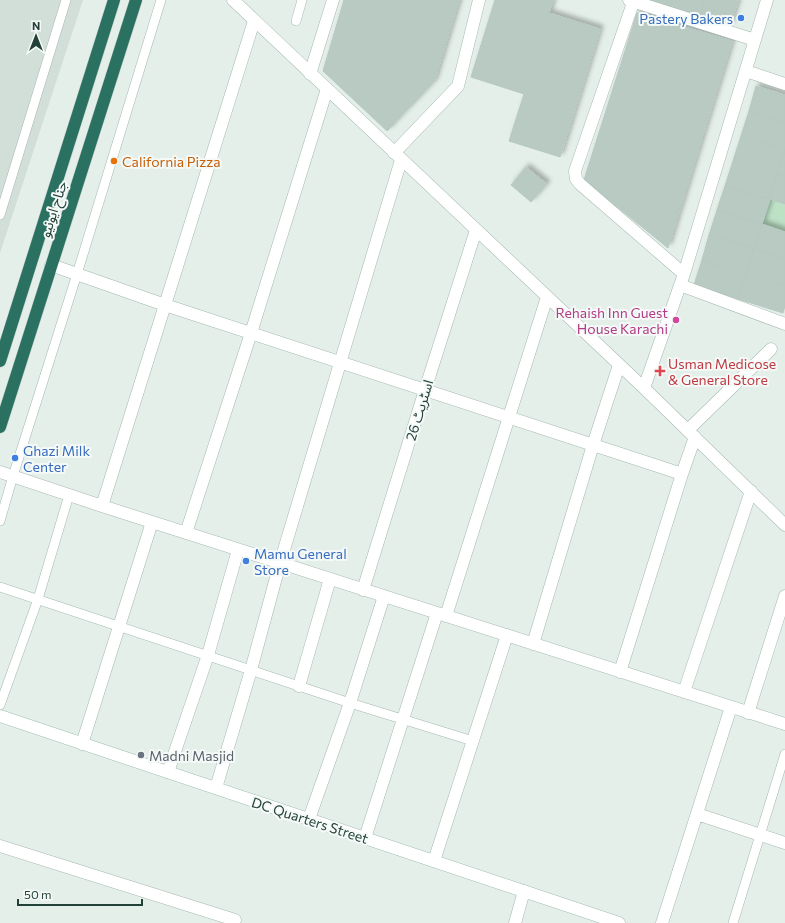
<svg xmlns="http://www.w3.org/2000/svg" width="785" height="923" font-family="Commissioner,'Noto Sans Arabic',sans-serif">
<defs>
<filter id="shadow"><feDropShadow dx="3.5" dy="-3.5" stdDeviation="2" flood-color="#0004"/></filter>
</defs>
<rect width="100%" height="100%" fill="#e4efea"/>
<path fill="#d2dfd9" d="M 0,0 L 83,0 L 0,253 Z"/>
<path fill="#bce1c5" d="M 770,199 L 785,204 L 785,232 L 762,224 Z"/>
<path fill="#b9cac3" stroke="#b6c9c1" filter="url(#shadow)" d="M 344,0 L 459,0 L 434,82 L 387,131 L 323,71 Z
M 495,0 L 553,0 L 549,13 L 600,29 L 560,157 L 509,141 L 524,94 L 471,77 Z
M 645,0 L 672,0 L 670,8 Z
M 672,0 L 705,0 L 700,17 L 670,8 Z
M 705,0 L 738,0 L 730,26 L 700,17 Z
M 637,13 L 732,41 L 668,248 L 584,180 Z
M 756,86 L 785,95 L 785,122 L 749,111 Z
M 749,111 L 785,122 L 785,150 L 741,136 Z
M 741,136 L 785,150 L 777,174 L 733,161 Z
M 785,150 L 785,177 L 777,174 Z
M 733,161 L 777,174 L 770,199 L 725,186 Z
M 526,167 L 547,184 L 531,202 L 511,185 Z
M 777,174 L 785,177 L 785,204 L 770,199 Z
M 725,186 L 770,199 L 762,224 L 717,210 Z
M 717,210 L 762,224 L 754,249 L 709,235 Z
M 762,224 L 785,232 L 785,259 L 754,249 Z
M 709,235 L 754,249 L 746,274 L 702,260 Z
M 754,249 L 785,259 L 785,286 L 746,274 Z
M 702,260 L 746,274 L 738,299 L 694,285 Z
M 746,274 L 785,286 L 785,305 L 783,313 L 738,299 Z"/>
<g fill="none" stroke-linecap="round" stroke-linejoin="round">
<g stroke="#a6b8b1" stroke-width="10">
<path id="lane" d="M 296,21 L 302,0
M 0,215 L 66,0
M 0,521 L 13,476 L 77,274 L 161,0
M 0,587 L 350,703 L 473,741
M 0,705 L 38,599 L 69,495
M 733,923 L 785,754"/>
</g>
<g stroke="#a6b8b1" stroke-width="13">
<path id="street" d="M 233,0 L 644,388 L 785,525
M 629,0 L 755,40
M 634,0 L 575,171 L 576,179 L 580,184 L 684,274
M 746,71 L 785,84
M 310,74 L 333,0
M 394,153 L 458,86 L 479,0
M 51,265 L 165,305 L 682,474
M 680,285 L 785,324
M 644,388 L 684,274 L 767,0
M 688,430 L 771,349
M 0,472 L 102,506 L 785,724
M 102,506 L 254,21
M 186,533 L 251,333 L 327,89
M 363,590 L 425,390 L 476,230
M 446,616 L 547,297
M 533,644 L 593,445 L 619,365
M 620,672 L 682,474 L 695,437
M 299,686 L 330,579
M 684,692 L 751,491
M 748,713 L 785,596
M 82,744 L 152,522
M 168,772 L 208,655 L 238,550
M 216,788 L 251,670 L 280,563 L 401,160
M 697,814 L 785,843
M 309,819 L 350,703 L 384,596
M 365,838 L 437,613
M 0,846 L 235,920
M 434,861 L 507,635
M 515,923 L 524,891
M 662,923 L 731,707"/>
</g>
<g stroke="#a1bbb2" stroke-width="13">
<path id="secondary" d="M 0,716 L 619,923"/>
</g>
<g stroke="#c1cac8" stroke-width="13">
<path id="highway" d="M 0,361 L 114,0
M 0,427 L 136,0"/>
</g>
<use href="#lane" stroke="#fff" stroke-width="9"/>
<use href="#street" stroke="#fff" stroke-width="12"/>
<use href="#secondary" stroke="#fff" stroke-width="12"/>
<use href="#highway" stroke="#2b7161" stroke-width="12"/>
</g>
<g fill="#3f7fe0" stroke="#f5faf8" stroke-width="1.5">
<circle cx="741" cy="18" r="4"/>
<circle cx="15" cy="458" r="4"/>
<circle cx="246" cy="561" r="4"/>
</g>
<circle fill="#e8710a" stroke="#f5faf8" stroke-width="1.5" cx="114" cy="161" r="4"/>
<circle fill="#d1479c" stroke="#f5faf8" stroke-width="1.5" cx="676" cy="320" r="4"/>
<path fill="#e0444e" stroke="#f5faf8" stroke-width="1.5" d="M658 365h4v4h4v4h-4v4h-4v-4h-4v-4h4z"/>
<circle fill="#6b7280" stroke="#f5faf8" stroke-width="1.5" cx="141" cy="755" r="4"/>
<g text-anchor="middle" dominant-baseline="central" stroke-width="4" stroke-linejoin="round" paint-order="stroke">
<g font-size="14" fill="#366cbe" stroke="#f5faf8" text-anchor="start">
<text x="733" y="18" text-anchor="end">Pastery Bakers</text>
<text x="23" y="450">Ghazi Milk<tspan x="23" dy="16">Center</tspan></text>
<text x="254" y="553">Mamu General<tspan x="254" dy="16">Store</tspan></text>
</g>
<g font-size="14" fill="#c56008" stroke="#f5faf8" text-anchor="start">
<text x="122" y="161">California Pizza</text>
</g>
<g font-size="14" fill="#224239" stroke="#f5faf8">
<text transform="translate(53 209) rotate(-72)">جناح ایونیو</text>
<text transform="translate(419 410) rotate(-73)">اسٹریٹ 26</text>
<text transform="translate(310 820) rotate(18)">DC Quarters Street</text>
</g>
<g font-size="14" fill="#b23c85" stroke="#f5faf8" text-anchor="end">
<text x="668" y="312">Rehaish Inn Guest<tspan x="668" dy="16">House Karachi</tspan></text>
</g>
<g font-size="14" fill="#be3a42" stroke="#f5faf8" text-anchor="start">
<text x="668" y="363">Usman Medicose<tspan x="668" dy="16">&amp; General Store</tspan></text>
</g>
<g font-size="14" fill="#5b616d" stroke="#f5faf8" text-anchor="start">
<text x="149" y="755">Madni Masjid</text>
</g>
</g>
<g transform="translate(36 36)" stroke="#f5faf8" stroke-width="3" paint-order="stroke">
<path d="M0-3L7 15L0 10L-7 15Z" fill="#224239"/>
<text y="-6" font-size="11" font-weight="bold" text-anchor="middle" fill="#224239">N</text>
</g>
<path d="M18 899v6h124v-6" fill="none" stroke="#224239" stroke-width="2"/>
<text x="24" y="899" font-size="12" fill="#224239" stroke="#f5faf8" stroke-width="3" paint-order="stroke">50 m</text>
</svg>
